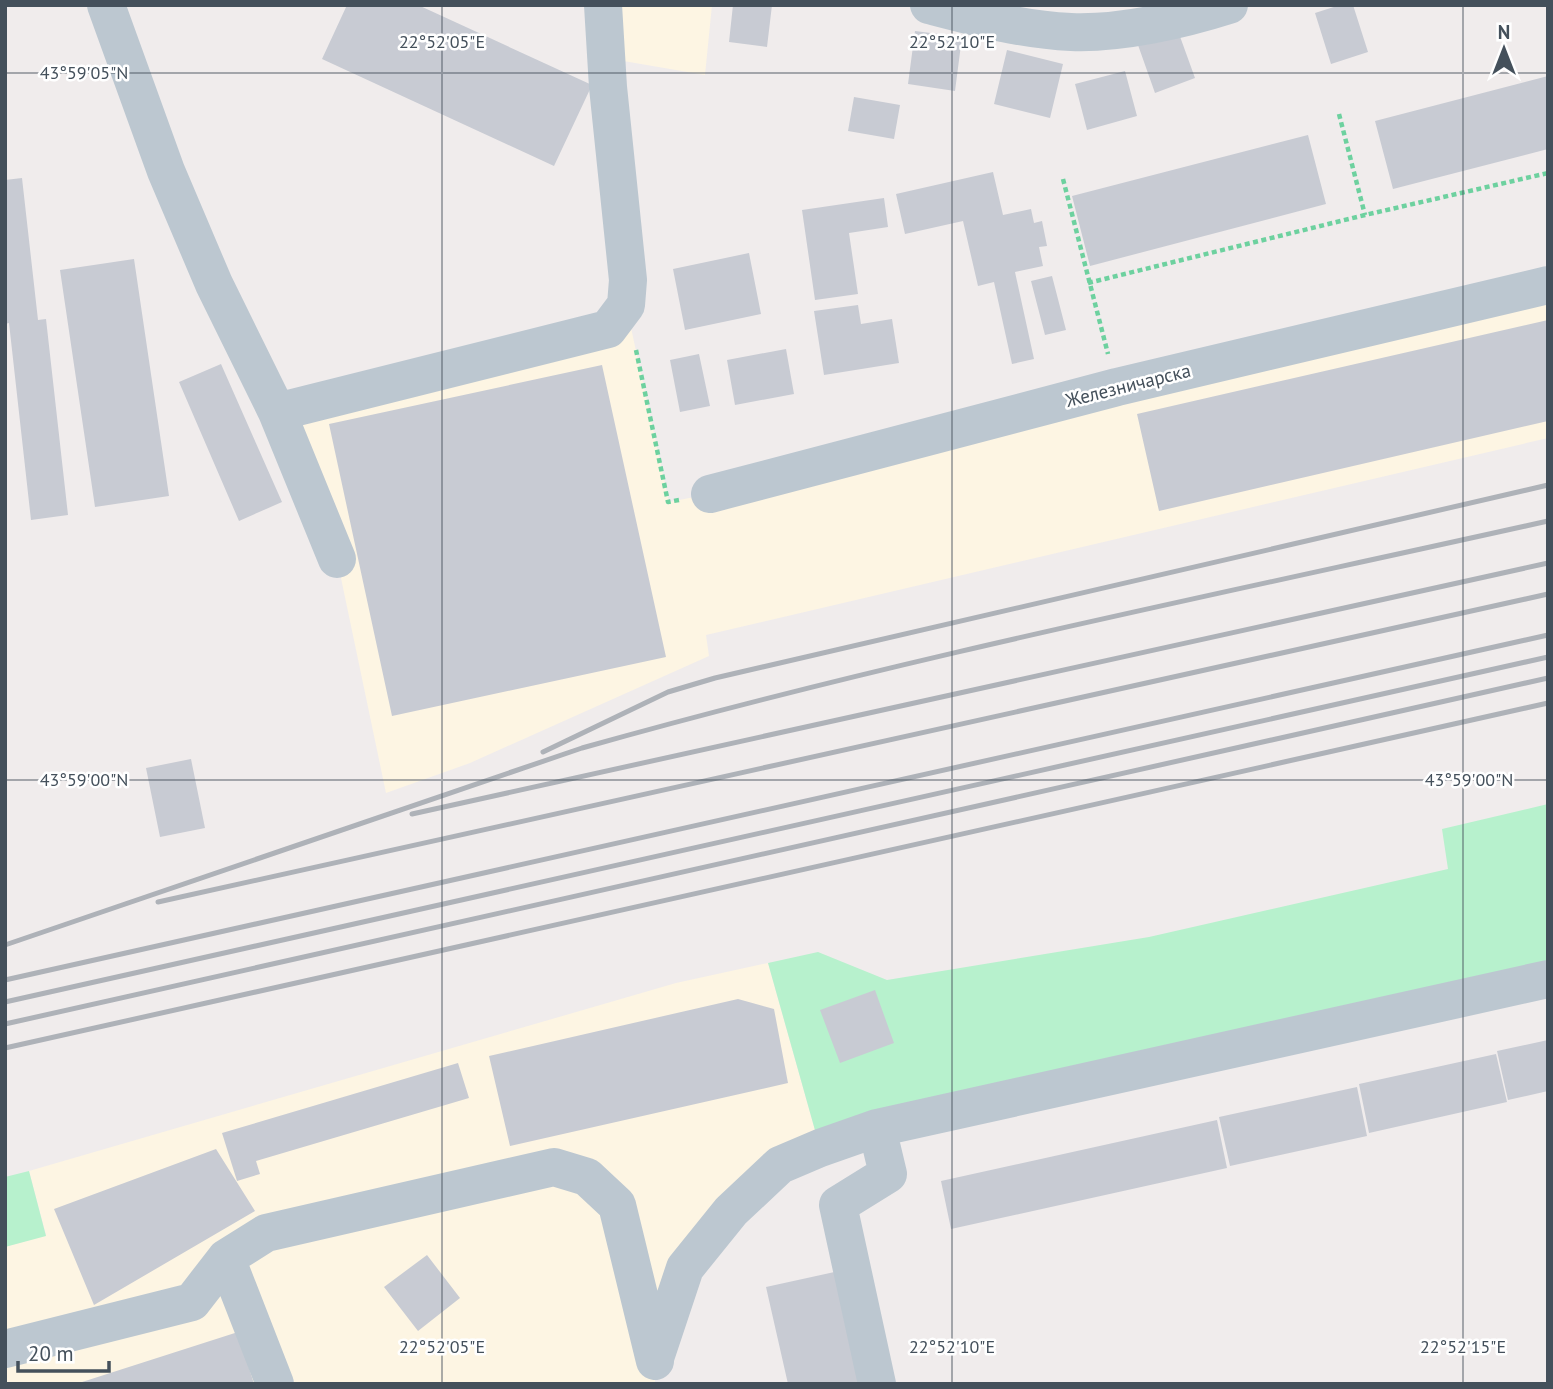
<svg xmlns="http://www.w3.org/2000/svg" width="1553" height="1389" font-family="'PT Sans',sans-serif">
<rect width="100%" height="100%" fill="#f0ecec"/>
<path fill="#fdf5e3" d="M 603,5 L 712,5 L 705,75 L 606,58 Z
M 1548,285 L 1548,438 L 706,635 L 709,656 L 470,763 L 386,793 L 337,559 L 277,412 L 626,305 L 669,502 L 710,494 Z
M 768,963 L 820,1148 L 731,1211 L 655,1358 L 655,1384 L 5,1384 L 5,1247 L 46,1235 L 29,1171 L 676,983 Z"/>
<path fill="#b7f1cd" d="M 1548,804 L 1548,979 L 820,1148 L 768,963 L 818,952 L 887,980 L 1149,937 L 1448,869 L 1442,829 Z
M 29,1171 L 46,1236 L 5,1247 L 5,1177 Z"/>
<path fill="#c8cbd3" d="M 347,5 L 418,5 L 592,85 L 554,166 L 322,59 Z
M 733,5 L 772,5 L 767,47 L 729,42 Z
M 1340,5 L 1353,5 L 1368,52 L 1331,64 L 1315,13 Z
M 915,31 L 962,37 L 955,91 L 908,84 Z
M 1178,31 L 1195,78 L 1155,93 L 1138,45 Z
M 1007,50 L 1063,64 L 1050,118 L 994,104 Z
M 1125,71 L 1137,116 L 1087,130 L 1075,84 Z
M 1548,76 L 1548,149 L 1393,189 L 1375,121 Z
M 854,97 L 900,105 L 894,139 L 848,131 Z
M 1308,135 L 1326,204 L 1090,266 L 1072,196 Z
M 993,172 L 1003,215 L 1031,209 L 1034,223 L 1042,221 L 1047,246 L 1039,247 L 1043,266 L 1015,272 L 1034,359 L 1012,364 L 994,282 L 978,286 L 963,221 L 905,234 L 896,194 Z
M 22,178 L 38,320 L 46,319 L 68,515 L 31,520 L 9,323 L 5,324 L 5,180 Z
M 884,198 L 888,227 L 849,233 L 858,294 L 815,300 L 802,210 Z
M 749,253 L 761,314 L 685,330 L 673,269 Z
M 134,259 L 169,496 L 95,507 L 60,270 Z
M 1052,276 L 1066,330 L 1045,335 L 1031,281 Z
M 858,305 L 861,324 L 892,319 L 899,363 L 824,375 L 814,311 Z
M 1548,320 L 1548,421 L 1159,511 L 1137,414 Z
M 786,349 L 794,394 L 735,405 L 727,360 Z
M 699,354 L 710,406 L 680,412 L 670,360 Z
M 221,364 L 282,502 L 239,521 L 179,382 Z
M 602,365 L 666,657 L 392,716 L 329,424 Z
M 191,759 L 205,828 L 160,837 L 146,768 Z
M 875,990 L 894,1043 L 840,1063 L 820,1010 Z
M 738,999 L 774,1009 L 788,1083 L 510,1146 L 489,1056 Z
M 1548,1040 L 1548,1091 L 1508,1100 L 1497,1051 Z
M 1496,1054 L 1507,1102 L 1369,1133 L 1359,1084 Z
M 458,1063 L 469,1098 L 256,1161 L 260,1174 L 237,1181 L 222,1133 Z
M 1357,1087 L 1367,1136 L 1230,1166 L 1219,1117 Z
M 1217,1120 L 1227,1168 L 951,1229 L 941,1181 Z
M 216,1149 L 255,1211 L 94,1305 L 54,1209 Z
M 427,1255 L 460,1298 L 418,1331 L 384,1287 Z
M 839,1271 L 864,1384 L 788,1384 L 766,1287 Z
M 238,1332 L 254,1384 L 79,1384 L 79,1383 Z"/>
<g fill="none" stroke-linecap="round" stroke-linejoin="round">
<path stroke="#6dd19f" stroke-width="4.5" stroke-dasharray="5 3.5" stroke-linecap="butt" d="M 1339,114 L 1365,215
M 1063,179 L 1108,354
M 1088,283 L 1365,215 L 1548,173
M 636,350 L 668,502 L 679,500"/>
<path stroke="#bcc7d0" stroke-width="38" d="M 106,5 L 166,171 L 214,284 L 277,412 L 337,559
M 929,5 C 975,17 1023,30 1071,32 C 1120,34 1182,20 1229,5
M 277,412 L 608,329 L 626,305 L 628,280 L 608,87 L 603,5
M 710,494 L 1117,387 L 1548,285
M 226,1258 L 275,1384
M 5,1349 L 192,1302 L 226,1258 L 266,1233 L 554,1167 L 587,1177 L 617,1205 L 655,1361
M 655,1358 L 685,1268 L 731,1211 L 780,1165 L 820,1148 L 877,1128 L 1548,979
M 877,1384 L 838,1205 L 888,1174 L 877,1128"/>
<path stroke="#aeb2b8" stroke-width="5" d="M 543,752 L 668,692 L 715,678 L 1548,485
M 412,814 L 1548,563
M 158,902 L 1548,594
M 5,945 L 582,748 C 900,658 1225,593 1548,521
M 5,980 L 1548,635
M 5,1002 L 1548,657
M 5,1024 L 1548,678
M 5,1048 L 1548,703"/>
</g>
<path fill="none" stroke="#44505b" stroke-width="2" stroke-opacity="0.45" d="M 442,5 L 442,1384M 952,5 L 952,1384M 1463,5 L 1463,1384M 5,73 L 1548,73M 5,780 L 1548,780"/>
<g text-anchor="middle" dominant-baseline="central" stroke-width="5" stroke-linejoin="round" paint-order="stroke">
<g font-size="19" fill="#44505b" stroke="#fff">
<text transform="translate(1128 385) rotate(-14)">Железничарска</text>
</g>
</g>
<g font-size="18" text-anchor="middle" fill="#44505b" stroke="#fff" stroke-width="5" stroke-linejoin="round" paint-order="stroke">
<text x="442" y="48">22°52'05"E</text>
<text x="952" y="48">22°52'10"E</text>
<text x="84" y="79">43°59'05"N</text>
<text x="84" y="786">43°59'00"N</text>
<text x="1469" y="786">43°59'00"N</text>
<text x="442" y="1353">22°52'05"E</text>
<text x="952" y="1353">22°52'10"E</text>
<text x="1463" y="1353">22°52'15"E</text>
</g>
<rect width="1553" height="1389" fill="none" stroke="#44505b" stroke-width="14"/>
<g transform="translate(1504 49)" stroke="#ffffff" stroke-width="5" paint-order="stroke">
<path d="M0-5L12 26L0 18L-12 26Z" fill="#44505b"/>
<text y="-10" font-size="19" font-weight="bold" text-anchor="middle" fill="#44505b">N</text>
</g>
<path d="M18 1361v10h91v-10" fill="none" stroke="#44505b" stroke-width="3.5"/>
<text x="28" y="1361" font-size="21" fill="#44505b" stroke="#ffffff" stroke-width="5" paint-order="stroke">20 m</text>
</svg>
